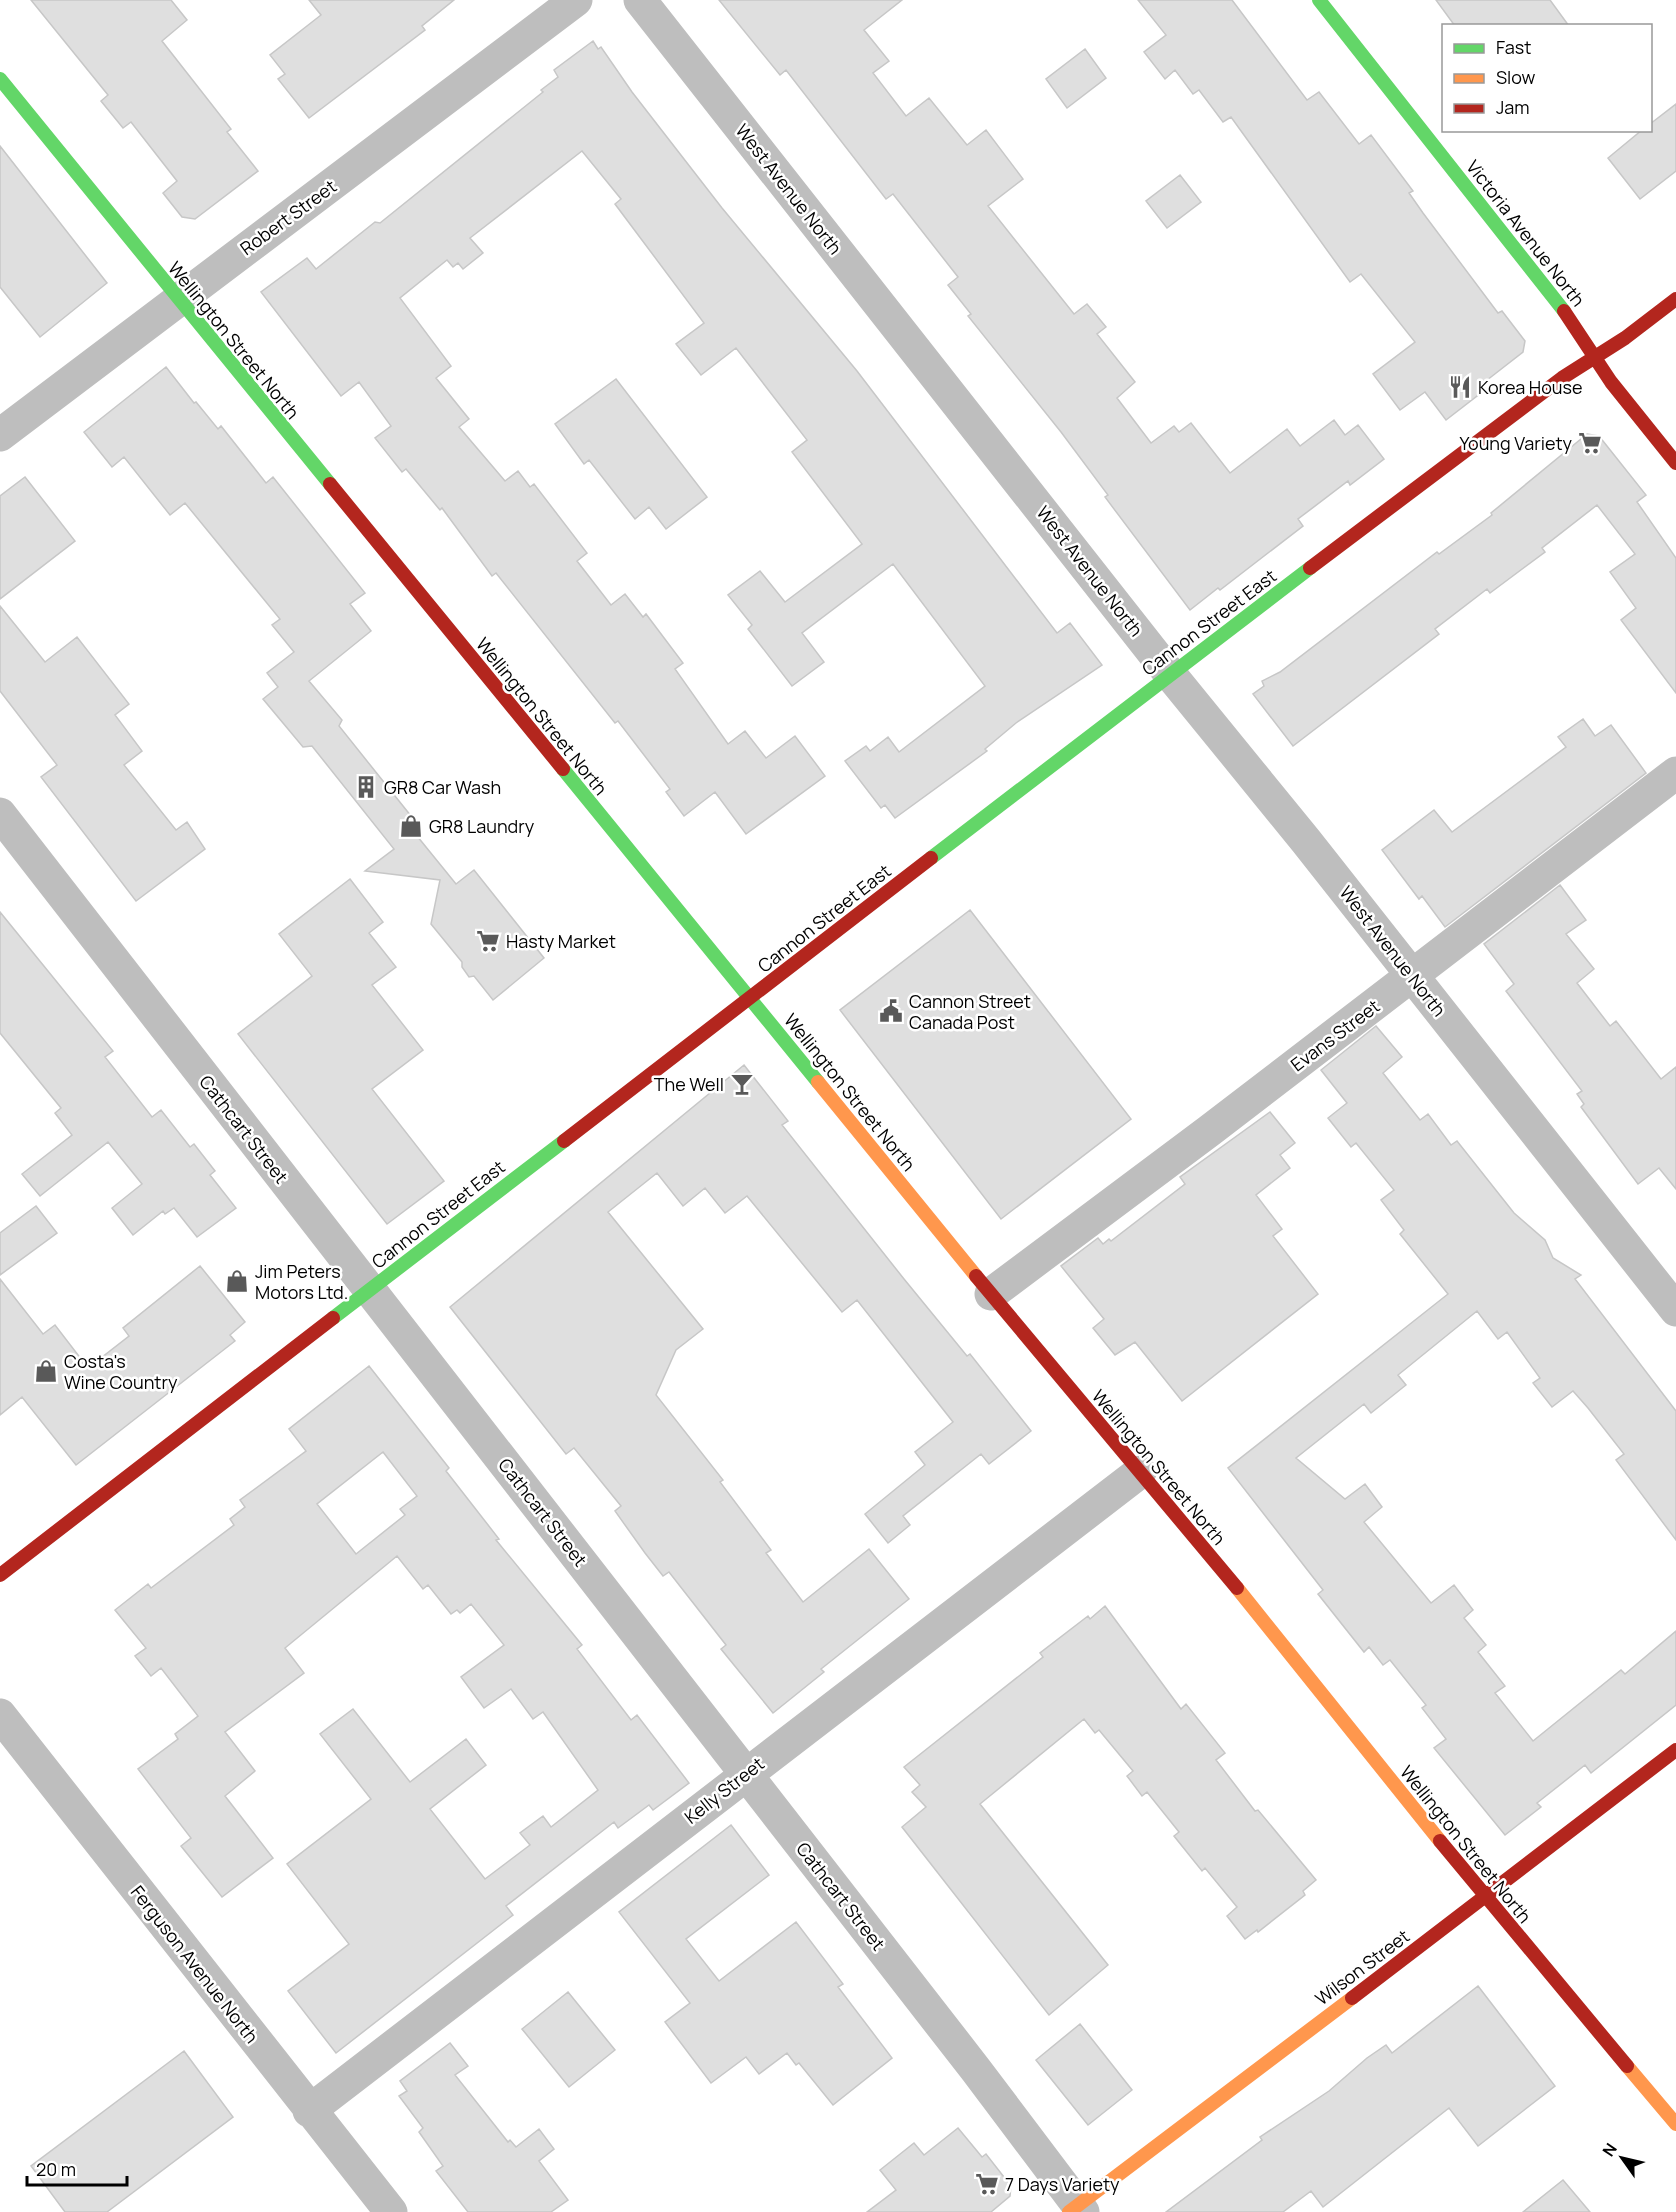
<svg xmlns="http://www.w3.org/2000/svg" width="1676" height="2212" font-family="Manrope,sans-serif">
<rect width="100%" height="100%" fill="#fff"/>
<path fill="#dfdfdf" stroke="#c7c7c7" stroke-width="1.5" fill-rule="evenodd" d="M 31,0 L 171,0 L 187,20 L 162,41 L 231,129 L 227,132 L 258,171 L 195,219 L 182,217 L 163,193 L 177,181 L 131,122 L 123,128 L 101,101 L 108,95 Z
M 309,0 L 454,0 L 422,26 L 425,30 L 309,118 L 278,79 L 285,74 L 270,55 L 321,15 Z
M 719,0 L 902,0 L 864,30 L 889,61 L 873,73 L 906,116 L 929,98 L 967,145 L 986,130 L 1023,179 L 988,206 L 1074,314 L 1087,304 L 1106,327 L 1097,334 L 1135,382 L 1117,398 L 1151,443 L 1174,426 L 1179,432 L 1191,423 L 1230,473 L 1287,429 L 1300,446 L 1334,420 L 1345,435 L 1358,425 L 1384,459 L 1350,485 L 1348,481 L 1298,519 L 1303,526 L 1220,590 L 1218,588 L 1190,610 L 1105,497 L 1108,495 L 1061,432 L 968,316 L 971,314 L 948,285 L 958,277 L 893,194 L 886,199 L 786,70 L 780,75 Z
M 1138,0 L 1232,0 L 1307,100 L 1319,92 L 1359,144 L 1371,135 L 1413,191 L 1409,193 L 1423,213 L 1498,313 L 1502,311 L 1525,341 L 1523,352 L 1482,384 L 1486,389 L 1446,420 L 1425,392 L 1400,410 L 1373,374 L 1415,342 L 1361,274 L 1350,282 L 1231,117 L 1223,122 L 1199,90 L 1193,94 L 1175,70 L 1165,79 L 1144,52 L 1166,35 Z
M 1436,0 L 1550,0 L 1569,26 L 1455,26 Z
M 593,41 L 598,49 L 601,47 L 632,92 L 722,208 L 857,371 L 1057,633 L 1070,623 L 1102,665 L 1016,723 L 985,749 L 987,751 L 895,818 L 885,805 L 881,808 L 845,761 L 866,746 L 870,751 L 888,737 L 899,752 L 985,686 L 893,564 L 802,633 L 824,662 L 792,686 L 748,629 L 752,625 L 728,595 L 760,571 L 785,602 L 862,544 L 792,452 L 807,440 L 736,348 L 701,375 L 676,344 L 704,323 L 615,204 L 621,199 L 582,151 L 470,238 L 483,253 L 463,269 L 458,263 L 453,267 L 447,260 L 400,298 L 451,366 L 436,378 L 469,419 L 459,427 L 505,481 L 518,471 L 530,487 L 534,484 L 587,553 L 577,561 L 611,605 L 625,594 L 643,617 L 646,614 L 683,663 L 675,669 L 728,744 L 745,731 L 766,758 L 795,736 L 825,776 L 746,834 L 715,792 L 684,816 L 666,792 L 670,789 L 618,721 L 615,723 L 496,573 L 492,576 L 442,508 L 440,510 L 406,469 L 402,472 L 375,438 L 391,426 L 359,382 L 341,396 L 261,292 L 307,258 L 316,269 L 375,222 L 380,223 L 543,92 L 541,90 L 558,77 L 554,70 Z
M 1085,49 L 1106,78 L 1067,108 L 1046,79 Z
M 1676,104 L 1676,171 L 1640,199 L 1608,158 L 1642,130 L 1650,130 L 1650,124 Z
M 0,146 L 107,283 L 40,337 L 0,287 Z
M 1180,175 L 1201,202 L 1167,228 L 1146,201 Z
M 166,367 L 194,403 L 196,402 L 218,429 L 221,426 L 266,483 L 273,477 L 365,593 L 350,604 L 371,631 L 309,681 L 342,720 L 339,726 L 419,826 L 413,831 L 456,884 L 474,870 L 544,958 L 493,1000 L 474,976 L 469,977 L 462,967 L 462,962 L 431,924 L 440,880 L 365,871 L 394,849 L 312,746 L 303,747 L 263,699 L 278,687 L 267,673 L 294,652 L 272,625 L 280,619 L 185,503 L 170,515 L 124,457 L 112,467 L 84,432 Z
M 616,379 L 707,497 L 666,529 L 649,507 L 635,519 L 589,460 L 584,464 L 555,424 Z
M 1587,434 L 1599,436 L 1646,495 L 1637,502 L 1676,558 L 1676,693 L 1621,620 L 1636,608 L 1610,572 L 1635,554 L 1597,505 L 1542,548 L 1545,552 L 1490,593 L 1487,589 L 1435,629 L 1439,634 L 1293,746 L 1253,694 L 1264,686 L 1262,681 L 1280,672 L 1437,552 L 1439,554 L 1492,515 L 1491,513 Z
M 25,477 L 75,541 L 0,599 L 0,496 Z
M 0,606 L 45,662 L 77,637 L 129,704 L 115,715 L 142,751 L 124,765 L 176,830 L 187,822 L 205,849 L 136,901 L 41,777 L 57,765 L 0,691 Z
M 1583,719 L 1595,736 L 1611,725 L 1646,773 L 1445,927 L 1422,896 L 1419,899 L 1382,850 L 1434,810 L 1452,832 L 1566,747 L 1558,737 Z
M 350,879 L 383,922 L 369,933 L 396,967 L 372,985 L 423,1050 L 372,1089 L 444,1181 L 387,1224 L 238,1034 L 312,976 L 279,934 Z
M 1560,885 L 1586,920 L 1566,934 L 1594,969 L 1577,983 L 1610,1026 L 1616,1021 L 1661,1079 L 1676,1067 L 1676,1189 L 1659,1168 L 1638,1184 L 1581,1107 L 1584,1104 L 1577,1094 L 1582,1091 L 1506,991 L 1514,984 L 1484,944 Z
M 970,910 L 1131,1119 L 1001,1219 L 840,1010 Z
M 0,912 L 113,1051 L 105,1057 L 152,1117 L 161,1110 L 190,1147 L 194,1144 L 215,1171 L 210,1175 L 236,1208 L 197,1237 L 174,1208 L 165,1214 L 163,1211 L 133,1235 L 112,1208 L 142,1184 L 108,1142 L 40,1196 L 22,1174 L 72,1135 L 55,1113 L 61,1108 L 0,1033 Z
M 1376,1026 L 1402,1057 L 1383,1073 L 1420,1120 L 1428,1114 L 1451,1145 L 1457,1141 L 1514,1213 L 1545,1240 L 1553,1258 L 1581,1275 L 1575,1279 L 1676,1411 L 1676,1540 L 1616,1460 L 1624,1454 L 1588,1408 L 1573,1391 L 1552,1407 L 1533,1383 L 1540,1378 L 1507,1332 L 1498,1339 L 1477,1311 L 1398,1375 L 1406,1385 L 1371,1413 L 1364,1404 L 1296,1458 L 1345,1499 L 1365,1484 L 1382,1507 L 1364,1522 L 1431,1603 L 1454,1585 L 1473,1610 L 1464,1618 L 1486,1645 L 1478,1652 L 1505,1686 L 1495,1693 L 1533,1741 L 1621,1670 L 1625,1674 L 1676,1631 L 1676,1705 L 1591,1773 L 1585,1765 L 1537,1803 L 1541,1807 L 1505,1835 L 1434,1748 L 1446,1739 L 1422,1708 L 1426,1705 L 1390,1660 L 1383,1665 L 1369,1647 L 1364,1652 L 1318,1594 L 1323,1590 L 1228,1468 L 1448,1294 L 1400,1234 L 1404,1230 L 1381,1200 L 1394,1190 L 1356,1143 L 1351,1147 L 1328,1118 L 1347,1103 L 1321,1070 Z
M 744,1065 L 788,1121 L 782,1125 L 904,1279 L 967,1356 L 970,1354 L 1031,1431 L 989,1464 L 981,1454 L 903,1516 L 910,1525 L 888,1543 L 865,1514 L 925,1465 L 915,1452 L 953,1422 L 857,1300 L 842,1312 L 747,1196 L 725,1213 L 705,1188 L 683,1206 L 657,1173 L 608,1212 L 703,1329 L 676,1350 L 656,1395 L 723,1480 L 720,1482 L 771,1550 L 766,1553 L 803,1602 L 869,1549 L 909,1599 L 821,1669 L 824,1672 L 773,1713 L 721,1649 L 726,1645 L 669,1572 L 663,1576 L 645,1553 L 615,1511 L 621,1506 L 574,1448 L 566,1454 L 450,1307 Z
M 1270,1112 L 1295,1143 L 1280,1155 L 1290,1168 L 1256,1195 L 1282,1229 L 1273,1236 L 1318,1294 L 1182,1401 L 1135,1342 L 1115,1355 L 1093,1328 L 1104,1319 L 1061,1266 L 1098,1238 L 1103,1244 L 1109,1239 L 1111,1241 L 1185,1184 L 1180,1177 Z
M 36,1206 L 57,1233 L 0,1275 L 0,1233 Z
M 200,1266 L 245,1322 L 230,1335 L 235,1341 L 76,1465 L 22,1397 L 0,1415 L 0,1279 L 43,1334 L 55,1325 L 88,1368 L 129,1336 L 123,1328 Z
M 369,1366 L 449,1468 L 446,1471 L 499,1539 L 496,1540 L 582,1645 L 577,1649 L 631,1720 L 637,1715 L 689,1783 L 653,1810 L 649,1805 L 618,1828 L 614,1822 L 506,1906 L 513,1915 L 336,2053 L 288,1991 L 349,1944 L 287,1864 L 371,1799 L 320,1734 L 353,1709 L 410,1782 L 466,1739 L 486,1765 L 430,1809 L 485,1879 L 530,1845 L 520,1833 L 543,1816 L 551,1827 L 598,1790 L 543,1712 L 533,1719 L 511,1689 L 484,1708 L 461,1677 L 504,1645 L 471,1604 L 460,1613 L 457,1610 L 451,1614 L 428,1585 L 423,1589 L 397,1556 L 285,1648 L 304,1673 L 225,1732 L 255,1771 L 225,1796 L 273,1858 L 222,1897 L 181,1846 L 191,1838 L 138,1769 L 178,1739 L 175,1734 L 198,1716 L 161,1668 L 151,1676 L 135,1656 L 146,1648 L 115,1610 L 148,1584 L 151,1588 L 234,1525 L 230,1519 L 245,1507 L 240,1500 L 306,1451 L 289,1429 ZM 383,1452 L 417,1496 L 400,1509 L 405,1515 L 356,1554 L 317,1504 Z
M 1105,1606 L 1181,1709 L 1186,1704 L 1225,1753 L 1216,1760 L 1255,1811 L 1258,1810 L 1316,1880 L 1303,1891 L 1305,1895 L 1258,1932 L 1257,1930 L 1245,1939 L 1227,1916 L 1237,1907 L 1205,1868 L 1202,1871 L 1174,1836 L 1179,1832 L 1147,1792 L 1142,1796 L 1127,1776 L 1133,1771 L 1099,1730 L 1095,1733 L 1084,1719 L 980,1804 L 1108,1965 L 1049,2015 L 902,1827 L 926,1807 L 912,1792 L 920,1785 L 904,1767 L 1043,1657 L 1040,1653 L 1088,1616 L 1090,1619 Z
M 731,1825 L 769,1875 L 686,1939 L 719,1981 L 796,1922 L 843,1984 L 838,1987 L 892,2058 L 833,2105 L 799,2063 L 796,2065 L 787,2053 L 759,2074 L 746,2057 L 711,2083 L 665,2022 L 690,2003 L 619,1912 Z
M 1478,1986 L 1555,2086 L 1478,2146 L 1449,2108 L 1323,2207 L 1311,2191 L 1283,2212 L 1166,2212 L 1262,2140 L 1260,2137 L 1329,2091 L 1367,2058 L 1386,2045 L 1392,2053 Z
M 568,1992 L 615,2050 L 569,2087 L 522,2029 Z
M 1080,2024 L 1132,2090 L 1088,2125 L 1036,2060 Z
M 450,2043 L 468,2066 L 455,2075 L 508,2142 L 510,2140 L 516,2147 L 539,2129 L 554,2149 L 539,2161 L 568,2200 L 551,2212 L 468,2212 L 436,2171 L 443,2166 L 419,2132 L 423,2128 L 399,2096 L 407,2091 L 400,2081 Z
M 184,2051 L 233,2117 L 107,2212 L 65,2212 L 31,2166 Z
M 958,2128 L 982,2157 L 986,2154 L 1011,2186 L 1010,2196 L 991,2212 L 867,2212 L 896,2190 L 880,2170 L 914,2143 L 924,2155 Z
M 1563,2180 L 1590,2212 L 1523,2212 Z"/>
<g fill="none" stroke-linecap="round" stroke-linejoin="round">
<path stroke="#bebebe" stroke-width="33" d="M 640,0 L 1170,674 L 1306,841 L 1676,1310
M 0,435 L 576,0
M 0,814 L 976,2070 L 1083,2212
M 991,1294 L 1209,1131 L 1676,773
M 0,1715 L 391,2212
M 309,2111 L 1140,1472"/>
<path stroke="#63d668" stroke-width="14" d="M 1319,0 L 1564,311
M 0,79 L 330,484
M 563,769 L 818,1082
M 931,858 L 1310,568
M 333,1318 L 564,1141"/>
<path stroke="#ff974d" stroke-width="14" d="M 818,1082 L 976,1276
M 1237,1588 L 1440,1841
M 1627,2066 L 1676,2124
M 1069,2212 L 1352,1998"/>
<path stroke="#b3261e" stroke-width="14" d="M 1564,311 L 1611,382 L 1676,463
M 330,484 L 563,769
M 1310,568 L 1562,378 L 1625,338 L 1676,299
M 564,1141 L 931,858
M 976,1276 L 1237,1588
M 0,1575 L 333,1318
M 1440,1841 L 1627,2066
M 1352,1998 L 1676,1750"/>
</g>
<defs>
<g id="restaurant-bare" transform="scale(1.8)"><path d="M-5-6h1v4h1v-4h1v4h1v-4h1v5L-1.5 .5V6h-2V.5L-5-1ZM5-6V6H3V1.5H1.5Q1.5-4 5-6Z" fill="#595959" stroke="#fff" stroke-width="2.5" paint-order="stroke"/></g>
<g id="supermarket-bare" transform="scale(1.8)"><path d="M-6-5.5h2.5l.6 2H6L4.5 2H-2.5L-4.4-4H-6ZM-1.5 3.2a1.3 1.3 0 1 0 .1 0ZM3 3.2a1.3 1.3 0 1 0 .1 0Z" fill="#595959" stroke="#fff" stroke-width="2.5" paint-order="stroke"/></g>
<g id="building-bare" transform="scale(1.8)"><path d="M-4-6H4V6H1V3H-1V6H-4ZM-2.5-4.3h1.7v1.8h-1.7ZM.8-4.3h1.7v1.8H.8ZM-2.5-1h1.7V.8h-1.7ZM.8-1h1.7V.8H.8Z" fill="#595959" stroke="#fff" stroke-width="2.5" paint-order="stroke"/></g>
<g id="shop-bare" transform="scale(1.8)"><path d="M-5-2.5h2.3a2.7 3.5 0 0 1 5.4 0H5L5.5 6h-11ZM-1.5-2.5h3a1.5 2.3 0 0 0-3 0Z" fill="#595959" stroke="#fff" stroke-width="2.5" paint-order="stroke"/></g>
<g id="civic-bare" transform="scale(1.8)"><path d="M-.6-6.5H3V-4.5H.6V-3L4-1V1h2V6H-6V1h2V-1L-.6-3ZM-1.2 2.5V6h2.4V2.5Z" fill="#595959" stroke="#fff" stroke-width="2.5" paint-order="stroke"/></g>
<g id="bar-bare" transform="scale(1.8)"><path d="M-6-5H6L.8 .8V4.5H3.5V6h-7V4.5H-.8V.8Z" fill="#595959" stroke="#fff" stroke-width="2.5" paint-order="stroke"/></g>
</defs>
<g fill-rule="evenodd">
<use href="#restaurant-bare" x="1460" y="387"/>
<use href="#supermarket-bare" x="1590" y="443"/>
<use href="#building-bare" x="366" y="787"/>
<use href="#shop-bare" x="411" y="826"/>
<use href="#supermarket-bare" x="488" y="941"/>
<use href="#civic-bare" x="891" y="1011"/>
<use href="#bar-bare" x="742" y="1084"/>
<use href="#shop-bare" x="237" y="1281"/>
<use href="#shop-bare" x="46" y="1371"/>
<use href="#supermarket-bare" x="987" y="2184"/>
</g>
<g text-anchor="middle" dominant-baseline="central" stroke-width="5" stroke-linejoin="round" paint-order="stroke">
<g font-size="18" fill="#000" stroke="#fff">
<text transform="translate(789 189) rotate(52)">West Avenue North</text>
<text transform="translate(288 217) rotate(-36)">Robert Street</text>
<text transform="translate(1526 233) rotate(52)">Victoria Avenue North</text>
<text transform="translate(234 340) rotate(51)">Wellington Street North</text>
<text transform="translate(1090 571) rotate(52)">West Avenue North</text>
<text transform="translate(1209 622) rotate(-37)">Cannon Street East</text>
<text transform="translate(542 716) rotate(51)">Wellington Street North</text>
<text transform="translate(824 918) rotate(-38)">Cannon Street East</text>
<text transform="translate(1393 951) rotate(52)">West Avenue North</text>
<text transform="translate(1335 1035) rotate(-37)">Evans Street</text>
<text transform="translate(850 1092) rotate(51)">Wellington Street North</text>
<text transform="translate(244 1129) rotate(52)">Cathcart Street</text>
<text transform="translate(438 1214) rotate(-38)">Cannon Street East</text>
<text transform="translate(1159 1467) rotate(50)">Wellington Street North</text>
<text transform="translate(543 1512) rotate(52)">Cathcart Street</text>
<text transform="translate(724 1790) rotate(-38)">Kelly Street</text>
<text transform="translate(1466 1844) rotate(51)">Wellington Street North</text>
<text transform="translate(841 1896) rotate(52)">Cathcart Street</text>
<text transform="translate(195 1964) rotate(52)">Ferguson Avenue North</text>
<text transform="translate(1362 1967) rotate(-37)">Wilson Street</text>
</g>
<g font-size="18" fill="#000" stroke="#fff" text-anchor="start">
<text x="1478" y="387">Korea House</text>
<text x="1572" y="443" text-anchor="end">Young Variety</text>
<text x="384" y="787">GR8 Car Wash</text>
<text x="429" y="826">GR8 Laundry</text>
<text x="506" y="941">Hasty Market</text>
<text x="909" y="1001">Cannon Street<tspan x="909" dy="21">Canada Post</tspan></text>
<text x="724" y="1084" text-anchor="end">The Well</text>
<text x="255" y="1271">Jim Peters<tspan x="255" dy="21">Motors Ltd.</tspan></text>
<text x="64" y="1361">Costa's<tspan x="64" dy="21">Wine Country</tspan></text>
<text x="1005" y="2184">7 Days Variety</text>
</g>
</g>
<rect x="1442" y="24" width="210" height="108" fill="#ffffff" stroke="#999999" stroke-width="1.5"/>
<rect x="1454" y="44" width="30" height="9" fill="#63d668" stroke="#999999" stroke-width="1.5"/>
<text x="1496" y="54" font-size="18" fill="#000000">Fast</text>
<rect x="1454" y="74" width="30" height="9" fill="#ff974d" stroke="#999999" stroke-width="1.5"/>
<text x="1496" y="84" font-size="18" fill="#000000">Slow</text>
<rect x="1454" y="104" width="30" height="9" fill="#b3261e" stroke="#999999" stroke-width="1.5"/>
<text x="1496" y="114" font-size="18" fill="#000000">Jam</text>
<g transform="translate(1622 2158) rotate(304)" stroke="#ffffff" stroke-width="4.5" paint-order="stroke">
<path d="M0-4.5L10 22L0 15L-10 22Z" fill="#000000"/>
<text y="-9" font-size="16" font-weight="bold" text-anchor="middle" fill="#000000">N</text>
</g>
<path d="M27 2176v9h100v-9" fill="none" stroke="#000000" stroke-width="3"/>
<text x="36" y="2176" font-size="18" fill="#000000" stroke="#ffffff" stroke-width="4.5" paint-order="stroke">20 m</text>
</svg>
